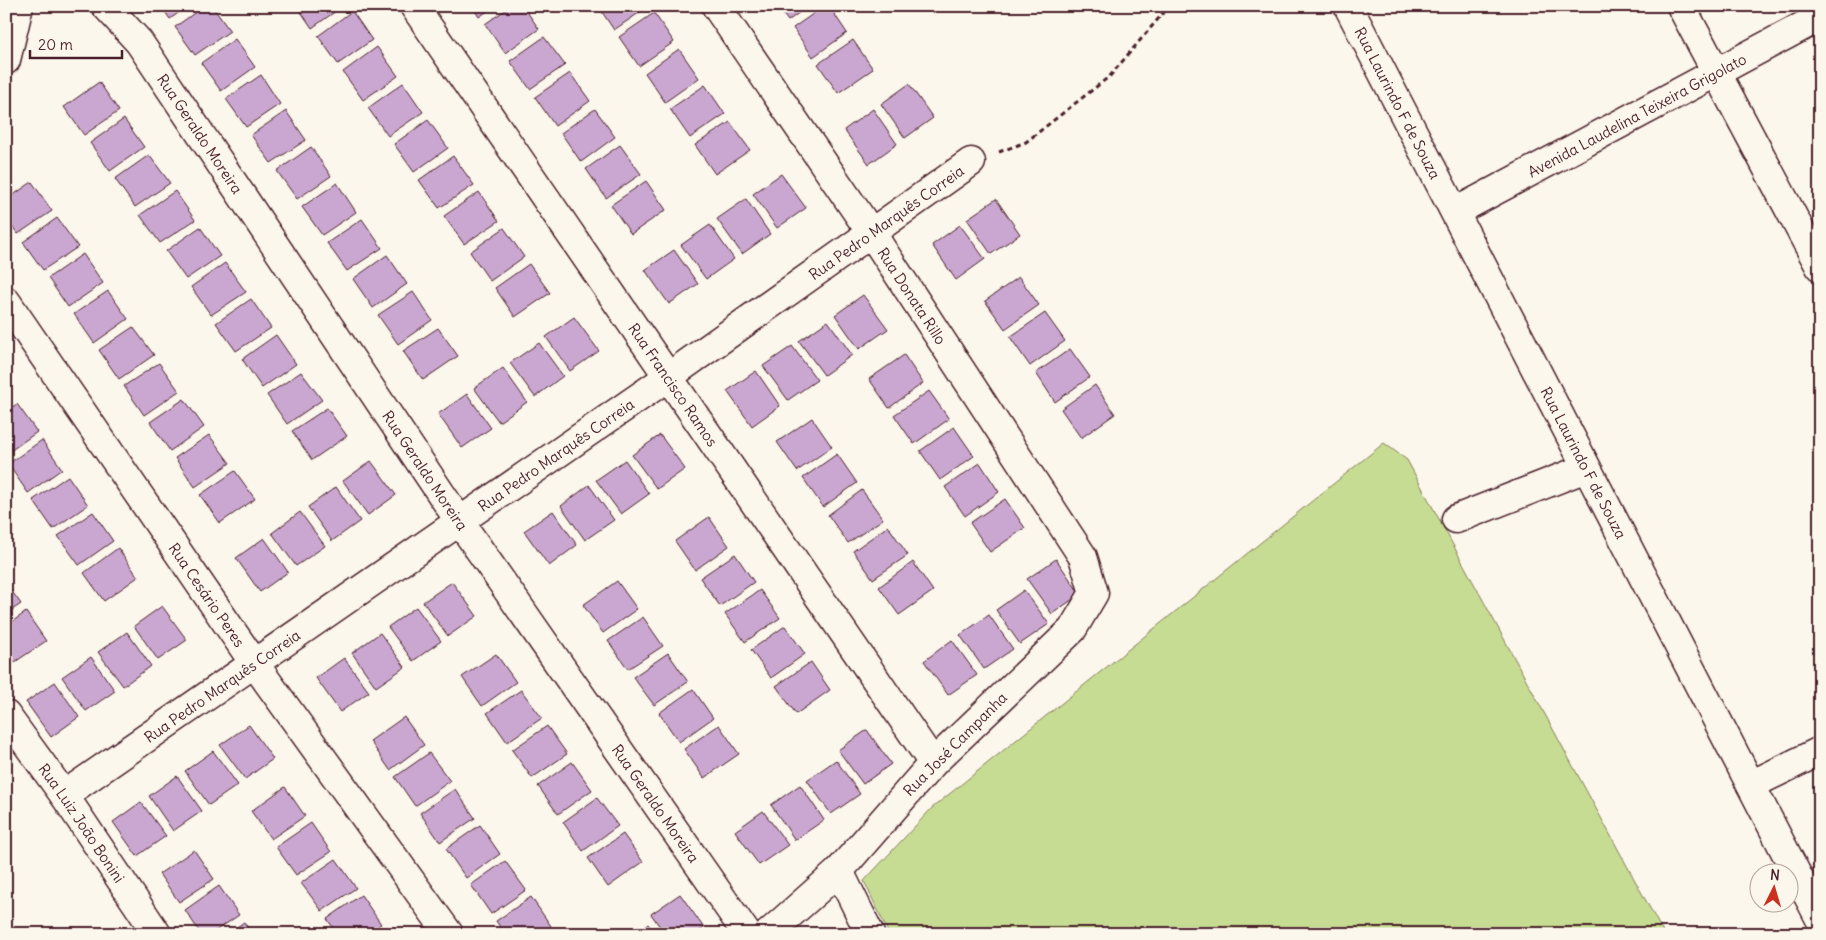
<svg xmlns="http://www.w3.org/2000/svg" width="1826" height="940" font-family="Delius,sans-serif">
<rect width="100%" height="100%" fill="#fbf7ec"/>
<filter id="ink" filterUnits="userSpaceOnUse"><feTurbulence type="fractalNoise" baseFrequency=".02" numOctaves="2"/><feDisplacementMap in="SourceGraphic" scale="10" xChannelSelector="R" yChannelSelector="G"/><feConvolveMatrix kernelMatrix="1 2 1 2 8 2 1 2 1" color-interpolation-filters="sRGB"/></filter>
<g filter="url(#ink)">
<path fill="#c6dc92" stroke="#887e5e" d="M 1384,443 L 1407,460 L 1664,934 L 889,934 L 864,881 L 932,808 Z"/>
<path fill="#c9a7d0" stroke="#4a1f2b" d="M 161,6 L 188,6 L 170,19 Z
M 204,6 L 212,6 L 230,31 L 195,55 L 175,27 Z
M 297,6 L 343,6 L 312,28 Z
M 472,6 L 495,6 L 479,17 Z
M 511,6 L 523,6 L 539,29 L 505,53 L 485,24 Z
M 598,6 L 649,6 L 614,30 Z
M 777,6 L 808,6 L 788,21 Z
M 824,6 L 829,6 L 847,33 L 813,57 L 793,28 Z
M 352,11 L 372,40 L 338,64 L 318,36 Z
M 654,13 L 674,42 L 639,66 L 619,37 Z
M 544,37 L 565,65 L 530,89 L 510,61 Z
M 235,39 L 255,67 L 221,91 L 201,63 Z
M 853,40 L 873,69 L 838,93 L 818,64 Z
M 377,47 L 398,76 L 363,100 L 343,72 Z
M 679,49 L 699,78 L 665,102 L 645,73 Z
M 570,73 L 590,101 L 555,126 L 535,97 Z
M 261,75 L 280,104 L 246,127 L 226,99 Z
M 99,82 L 119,111 L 84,135 L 64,107 Z
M 403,83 L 423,112 L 388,136 L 368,108 Z
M 909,84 L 933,118 L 905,138 L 881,104 Z
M 705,85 L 725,114 L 690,138 L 670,109 Z
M 595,109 L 615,137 L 581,162 L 561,133 Z
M 873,109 L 897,144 L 869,164 L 844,130 Z
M 286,111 L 306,140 L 271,163 L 251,135 Z
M 124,119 L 144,147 L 110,171 L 90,143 Z
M 428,120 L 448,148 L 414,172 L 394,144 Z
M 730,122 L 750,150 L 715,174 L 695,145 Z
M 620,145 L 641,174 L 606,198 L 586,169 Z
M 311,147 L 331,176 L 297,199 L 277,171 Z
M 149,155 L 170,183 L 135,207 L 115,179 Z
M 453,156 L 474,185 L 439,208 L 419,180 Z
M 781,174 L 806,208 L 777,228 L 753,194 Z
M 646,181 L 666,210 L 631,234 L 611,205 Z
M 32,182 L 52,211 L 18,234 L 6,218 L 6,200 Z
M 337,183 L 356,212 L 322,235 L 302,207 Z
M 175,191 L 195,220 L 160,243 L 140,215 Z
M 479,192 L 499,221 L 464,244 L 444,216 Z
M 746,199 L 770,234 L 742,254 L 717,219 Z
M 996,199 L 1020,234 L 991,254 L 967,219 Z
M 57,218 L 78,247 L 43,270 L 23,242 Z
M 362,219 L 382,248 L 347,271 L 327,243 Z
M 710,225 L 734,259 L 706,279 L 681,245 Z
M 960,225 L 985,259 L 956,280 L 932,245 Z
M 200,227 L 220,256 L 186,279 L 166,251 Z
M 504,228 L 524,257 L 490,281 L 470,252 Z
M 674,250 L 698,284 L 669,304 L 645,270 Z
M 83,254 L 103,283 L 68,307 L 48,278 Z
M 387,255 L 407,284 L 373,308 L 353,279 Z
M 225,263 L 246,292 L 211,315 L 191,287 Z
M 529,264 L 550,293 L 515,317 L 495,288 Z
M 1019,277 L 1039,305 L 1005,329 L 985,301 Z
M 108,291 L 128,319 L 94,343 L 74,314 Z
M 413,292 L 432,320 L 398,344 L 378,315 Z
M 863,295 L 888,329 L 859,349 L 835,315 Z
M 251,299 L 271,328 L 236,351 L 216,323 Z
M 1045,313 L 1065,341 L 1030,366 L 1010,337 Z
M 574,317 L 599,351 L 570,371 L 546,337 Z
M 828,321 L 852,355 L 824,375 L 799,341 Z
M 133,327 L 154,355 L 119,379 L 99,350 Z
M 438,328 L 458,356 L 423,380 L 403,351 Z
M 276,335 L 296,364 L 262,388 L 242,359 Z
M 539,343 L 563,376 L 535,397 L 510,363 Z
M 792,346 L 817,380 L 788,400 L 763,366 Z
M 1070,349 L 1090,377 L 1055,402 L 1036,373 Z
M 904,355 L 923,383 L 889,408 L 869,379 Z
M 159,363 L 179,391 L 144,415 L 124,386 Z
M 503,368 L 527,402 L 499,422 L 474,388 Z
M 756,371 L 780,406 L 752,426 L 727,391 Z
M 301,372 L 322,400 L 287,424 L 267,395 Z
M 1095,385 L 1115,414 L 1081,438 L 1061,409 Z
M 929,391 L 949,419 L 914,444 L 894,415 Z
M 467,394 L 491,428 L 462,448 L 438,414 Z
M 184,399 L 204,427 L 170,451 L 150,422 Z
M 17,404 L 37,432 L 6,454 L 6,411 Z
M 327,408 L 347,436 L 312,460 L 292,431 Z
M 812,418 L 832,447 L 797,471 L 777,442 Z
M 954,427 L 974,456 L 940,480 L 920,451 Z
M 209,435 L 230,463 L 195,487 L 175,458 Z
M 660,435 L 685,469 L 657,489 L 632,455 Z
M 42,440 L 62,469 L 28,493 L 8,464 Z
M 837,454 L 857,483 L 823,507 L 803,478 Z
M 625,460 L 649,494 L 621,514 L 596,480 Z
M 371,461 L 396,495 L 368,515 L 343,481 Z
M 980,463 L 999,492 L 965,516 L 945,487 Z
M 235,471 L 255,499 L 220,523 L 200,495 Z
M 68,476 L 88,505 L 53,529 L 33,500 Z
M 589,485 L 614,520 L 585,540 L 561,506 Z
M 336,487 L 360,521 L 332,541 L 308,507 Z
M 862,490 L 883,519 L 848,543 L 828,515 Z
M 1005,499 L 1025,528 L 990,552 L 970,523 Z
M 553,511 L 577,545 L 549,566 L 524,531 Z
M 93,512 L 113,541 L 79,565 L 58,536 Z
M 300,512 L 325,546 L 296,566 L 272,533 Z
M 709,517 L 729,546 L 695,570 L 675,541 Z
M 888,526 L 908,555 L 873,579 L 853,551 Z
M 264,538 L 288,572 L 260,592 L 236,558 Z
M 118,548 L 138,577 L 104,601 L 84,573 Z
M 735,554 L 754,582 L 720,606 L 700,578 Z
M 1056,559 L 1080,594 L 1052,614 L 1027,579 Z
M 913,562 L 933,591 L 899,615 L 879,587 Z
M 617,581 L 637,609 L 603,633 L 583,605 Z
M 452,582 L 477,616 L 448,636 L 423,602 Z
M 6,583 L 21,604 L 6,614 Z
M 760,590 L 780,618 L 745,642 L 725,614 Z
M 1024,590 L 1049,624 L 1020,644 L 996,610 Z
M 162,606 L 187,640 L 158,660 L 134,626 Z
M 416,607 L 441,641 L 413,661 L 388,627 Z
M 26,612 L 46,641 L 12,664 L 6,656 L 6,626 Z
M 989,615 L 1013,649 L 984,669 L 960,635 Z
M 643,617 L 663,646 L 628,669 L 608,641 Z
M 785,626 L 805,654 L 771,678 L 751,650 Z
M 127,632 L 151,666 L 123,686 L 98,652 Z
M 380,633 L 405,667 L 376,687 L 352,653 Z
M 952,640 L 977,675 L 948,695 L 924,661 Z
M 668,653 L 688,682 L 654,705 L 633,677 Z
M 496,654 L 516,682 L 482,706 L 462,677 Z
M 91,657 L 115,691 L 86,711 L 62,677 Z
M 344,658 L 369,692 L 340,712 L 316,678 Z
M 811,662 L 830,690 L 796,714 L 776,686 Z
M 55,682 L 79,717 L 51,737 L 26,702 Z
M 693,689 L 713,718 L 679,742 L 659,713 Z
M 521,690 L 542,718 L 507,742 L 487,713 Z
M 404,717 L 424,745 L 390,770 L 370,741 Z
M 249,725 L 273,759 L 245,779 L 220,745 Z
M 719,725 L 739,754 L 704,778 L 684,749 Z
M 547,726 L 567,754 L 532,778 L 512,750 Z
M 867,730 L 891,764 L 863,784 L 838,750 Z
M 213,751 L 238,785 L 209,805 L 185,771 Z
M 429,753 L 450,781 L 415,806 L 395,777 Z
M 836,760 L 860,794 L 831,814 L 807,780 Z
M 572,762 L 592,790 L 558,814 L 538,786 Z
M 177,776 L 202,811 L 173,831 L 149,796 Z
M 800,785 L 824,820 L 795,840 L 771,805 Z
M 285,787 L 305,816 L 271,839 L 251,811 Z
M 455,789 L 475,818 L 440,842 L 420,813 Z
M 597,798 L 618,826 L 583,851 L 563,822 Z
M 141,802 L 166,836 L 137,856 L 113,822 Z
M 763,811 L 788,845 L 759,865 L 735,831 Z
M 311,823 L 331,852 L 296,875 L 276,847 Z
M 480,825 L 500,854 L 466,878 L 446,849 Z
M 623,834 L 643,862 L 608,887 L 588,858 Z
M 194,850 L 214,879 L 179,902 L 159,874 Z
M 336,859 L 356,888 L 322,911 L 301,883 Z
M 505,861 L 526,890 L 491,914 L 471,885 Z
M 219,886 L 239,915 L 211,934 L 201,934 L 185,910 Z
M 680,894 L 704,928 L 696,934 L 665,934 L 651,914 Z
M 361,895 L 381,924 L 367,934 L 338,934 L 327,919 Z
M 531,897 L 551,926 L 540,934 L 505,934 L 496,921 Z
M 244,922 L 252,934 L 227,934 Z
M 648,924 L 655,934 L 635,934 Z"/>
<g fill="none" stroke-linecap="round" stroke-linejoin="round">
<g stroke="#4a1f2b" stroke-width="31">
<g id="minor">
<path id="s1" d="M 106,6 L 139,42 L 460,522 L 747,934"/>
<path id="s2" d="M 414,6 L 933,763"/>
<path id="s3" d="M 716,6 L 872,234 L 1083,557 L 1094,593 L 1072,630 L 933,763 L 839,871 L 768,934"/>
<path id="s4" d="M 1348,6 L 1820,919"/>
<path d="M 1681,6 L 1820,267"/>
<path d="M 6,60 L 19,6"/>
<path id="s5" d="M 1455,212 L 1820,17"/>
<path id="s6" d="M 6,301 L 254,663 L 449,934"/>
<path d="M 1456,519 L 1586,468"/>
<path id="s7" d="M 6,715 L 64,795 L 157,934"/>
<path d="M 1751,785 L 1820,751"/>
<path id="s8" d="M 64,795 L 668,377 L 971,162"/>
<path d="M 839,871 L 870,934"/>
</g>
</g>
<path stroke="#4a1f2b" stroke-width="3" stroke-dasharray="5 4" stroke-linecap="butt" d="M 999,152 L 1026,142 L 1110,76 L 1169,6"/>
<use href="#minor" stroke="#fbf7ec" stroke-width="28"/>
</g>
</g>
<g text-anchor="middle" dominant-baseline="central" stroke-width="5" stroke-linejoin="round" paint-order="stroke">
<g font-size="15" fill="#4a1f2b" stroke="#fbf7ec">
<text stroke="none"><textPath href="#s4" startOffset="109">Rua Laurindo F de Souza</textPath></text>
<text stroke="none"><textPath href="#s5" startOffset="206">Avenida Laudelina Teixeira Grigolato</textPath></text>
<text stroke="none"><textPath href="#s1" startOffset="159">Rua Geraldo Moreira</textPath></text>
<text stroke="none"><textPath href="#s8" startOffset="1002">Rua Pedro Marquês Correia</textPath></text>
<text stroke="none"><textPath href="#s3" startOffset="350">Rua Donata Rillo</textPath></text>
<text stroke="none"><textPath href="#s2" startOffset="459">Rua Francisco Ramos</textPath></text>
<text stroke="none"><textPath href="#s8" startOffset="598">Rua Pedro Marquês Correia</textPath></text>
<text stroke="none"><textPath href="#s4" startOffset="514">Rua Laurindo F de Souza</textPath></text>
<text stroke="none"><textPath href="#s1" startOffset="564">Rua Geraldo Moreira</textPath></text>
<text stroke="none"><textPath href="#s6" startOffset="356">Rua Cesário Peres</textPath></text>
<text stroke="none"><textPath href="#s8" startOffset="192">Rua Pedro Marquês Correia</textPath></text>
<text transform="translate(955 744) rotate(-45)">Rua José Campanha</text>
<text stroke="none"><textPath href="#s1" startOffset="969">Rua Geraldo Moreira</textPath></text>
<text stroke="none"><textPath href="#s7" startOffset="132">Rua Luiz João Bonini</textPath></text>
</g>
</g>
<rect width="1826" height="940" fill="none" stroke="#fbf7ec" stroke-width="25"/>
<rect x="12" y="12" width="1801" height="915" fill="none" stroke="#4a1f2b" stroke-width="2" filter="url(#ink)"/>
<g transform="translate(1774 888) rotate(5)"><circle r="24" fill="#fbf7ec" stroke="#b4a19f"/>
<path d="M0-4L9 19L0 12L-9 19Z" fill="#c8321e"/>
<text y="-8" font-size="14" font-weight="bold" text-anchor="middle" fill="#4a1f2b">N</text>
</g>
<path d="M30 50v8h92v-8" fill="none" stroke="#4a1f2b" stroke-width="2.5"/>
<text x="38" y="50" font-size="15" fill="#4a1f2b" stroke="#fbf7ec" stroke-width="4" paint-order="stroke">20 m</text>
</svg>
